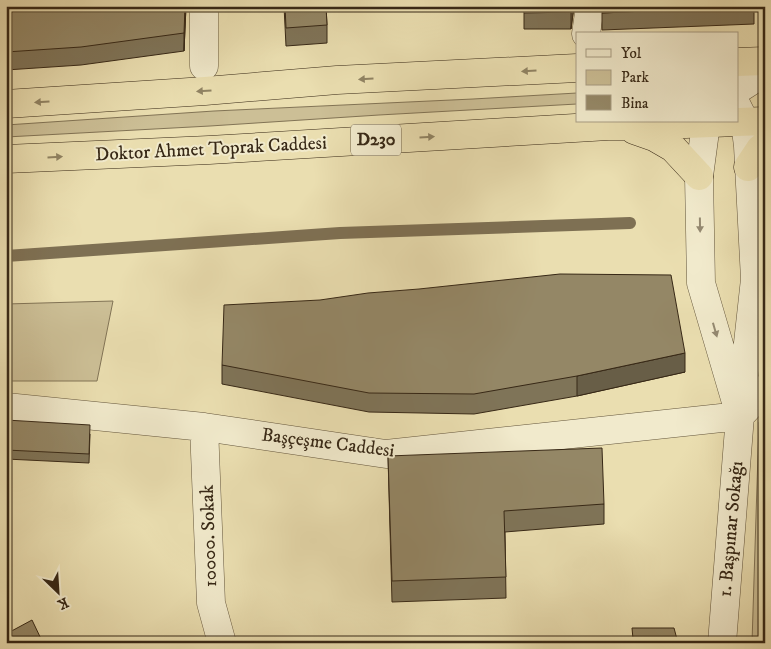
<svg xmlns="http://www.w3.org/2000/svg" width="771" height="649" font-family="'IM FELL DW Pica',serif">
<rect width="100%" height="100%" fill="#eadeb0"/>
<filter id="stains"><feTurbulence type="fractalNoise" baseFrequency=".004" numOctaves="4"/><feColorMatrix values="0 0 0 0 .2 0 0 0 0 .09 0 0 0 0 .02 0 0 0 .5 -.17"/></filter>
<radialGradient id="worn" r=".72"><stop offset=".6" stop-color="#630" stop-opacity="0"/><stop offset="1" stop-color="#630" stop-opacity=".3"/></radialGradient>
<path fill="#ccbf96" stroke="#827456" d="M 577,93 L 577,104 L 379,115 L 210,126 L 6,137 L 6,125 L 214,111 L 473,99 Z
M 113,301 L 97,381 L 6,381 L 6,304 Z
M 765,418 L 765,643 L 752,643 L 759,422 Z"/>
<g fill="none" stroke-linecap="round" stroke-linejoin="round">
<path stroke="#7e7053" stroke-width="12" d="M 6,256 L 340,233 L 630,223"/>
<g stroke="#64563c" stroke-width="29">
<path id="minor" d="M 204,6 L 204,66
M 586,34 L 590,6
M 737,90 L 751,81 L 765,65
M 707,121 L 706,124 L 699,176 L 701,283 L 736,402
M 6,407 L 204,427 L 386,454 L 740,416
M 740,416 L 765,389
M 204,427 L 211,603 L 222,643
M 722,643 L 740,416 L 755,279 L 748,146 L 745,122 L 737,106"/>
</g>
<g stroke="#372816" stroke-width="29">
<path id="highway" d="M 737,62 L 765,61
M 6,104 L 205,91 L 337,80 L 577,68
M 634,130 L 654,137 L 673,148 L 699,176
M 6,159 L 209,150 L 608,126 L 634,126 L 765,121
M 748,167 L 760,149 L 765,145"/>
</g>
<use href="#minor" stroke="#f1eacc" stroke-width="28"/>
<use href="#highway" stroke="#eadeb0" stroke-width="28"/>
</g>
<path fill="#7f7458" stroke="#372816" d="M 6,6 L 186,6 L 184,51 L 81,65 L 6,70 Z
M 284,6 L 326,6 L 327,25 L 327,43 L 286,46 Z
M 525,6 L 574,6 L 571,29 L 524,29 L 524,13 Z
M 754,6 L 754,24 L 602,30 L 602,13 Z
M 222,365 L 685,372 L 577,396 L 474,414 L 369,412 L 222,384 Z
M 6,420 L 90,434 L 89,463 L 6,459 Z
M 388,456 L 604,504 L 604,524 L 505,532 L 506,598 L 392,602 Z"/>
<path fill="#685e47" stroke="#372816" d="M 185,6 L 186,6 L 184,51 L 184,33 Z
M 572,6 L 574,6 L 571,29 L 571,12 Z
M 685,353 L 685,372 L 577,396 L 577,376 Z"/>
<path fill="#948766" stroke="#372816" d="M 6,6 L 185,6 L 184,33 L 81,47 L 6,52 Z
M 285,6 L 326,6 L 327,25 L 286,28 Z
M 525,6 L 572,6 L 571,12 L 524,13 Z
M 603,6 L 754,6 L 602,13 Z
M 560,274 L 671,275 L 685,353 L 577,376 L 474,394 L 369,393 L 222,365 L 224,305 L 320,300 L 368,293 L 419,289 Z
M 6,420 L 90,425 L 89,454 L 6,450 Z
M 602,448 L 604,504 L 504,511 L 506,577 L 392,581 L 388,456 Z
M 32,620 L 43,643 L 6,643 L 6,634 Z
M 632,628 L 674,628 L 678,643 L 612,643 L 633,639 Z"/>
<defs><path id="oneway-solid" d="M-6-.8H1V-3.2L6.5 0L1 3.2V.8H-6Z" transform="scale(1.25)"/></defs>
<g fill="#908363">
<use href="#oneway-solid" transform="translate(529 71) rotate(177)"/>
<use href="#oneway-solid" transform="translate(366 79) rotate(177)"/>
<use href="#oneway-solid" transform="translate(204 91) rotate(176)"/>
<use href="#oneway-solid" transform="translate(42 102) rotate(176)"/>
<use href="#oneway-solid" transform="translate(427 137) rotate(-3)"/>
<use href="#oneway-solid" transform="translate(55 157) rotate(-3)"/>
</g>
<g fill="#948971">
<use href="#oneway-solid" transform="translate(700 225) rotate(89)"/>
<use href="#oneway-solid" transform="translate(715 330) rotate(74)"/>
</g>
<g text-anchor="middle" dominant-baseline="central" stroke-width="4" stroke-linejoin="round" paint-order="stroke">
<rect fill="#f1eacc" stroke="#6f624d" stroke-width="1" x="351" y="124.5" width="50" height="31" rx="4"/>
<g font-size="18" font-weight="bold" fill="#372816">
<text x="376" y="140">D230</text>
</g>
<g font-size="19" fill="#372816" stroke="#f1eacc">
<text transform="translate(211 149) rotate(-3)">Doktor Ahmet Toprak Caddesi</text>
<text transform="translate(328 443) rotate(7)">Başçeşme Caddesi</text>
<text transform="translate(731 529) rotate(-85)">1. Başpınar Sokağı</text>
<text transform="translate(209 536) rotate(-92)">10000. Sokak</text>
</g>
</g>
<rect width="771" height="649" fill="none" stroke="#eadeb0" stroke-width="25"/>
<rect x="8" y="8" width="756" height="634" fill="none" stroke="#372816" stroke-width="2.5"/>
<rect x="12" y="12" width="746" height="624" fill="none" stroke="#372816"/>
<rect x="576" y="32" width="162" height="90" fill="#f1eacc" stroke="#a79c83"/>
<rect x="586" y="49" width="25" height="8" fill="#f1eacc" stroke="#a79c83"/>
<text x="621" y="58" font-size="15" fill="#372816">Yol</text>
<rect x="586" y="70" width="25" height="15" fill="#ccbf96" stroke="#a79c83"/>
<text x="621" y="82" font-size="15" fill="#372816">Park</text>
<rect x="586" y="95" width="25" height="15" fill="#948766" stroke="#a79c83"/>
<text x="621" y="108" font-size="15" fill="#372816">Bina</text>
<g transform="translate(58 592) rotate(155)" stroke="#f1eacc" stroke-width="4" paint-order="stroke">
<path d="M0-4L9 19L0 12L-9 19Z" fill="#372816"/>
<text y="-8" font-size="14" font-weight="bold" text-anchor="middle" fill="#372816">K</text>
</g>
<rect width="100%" height="100%" filter="url(#stains)"/>
<rect width="100%" height="100%" fill="url(#worn)"/>
</svg>
